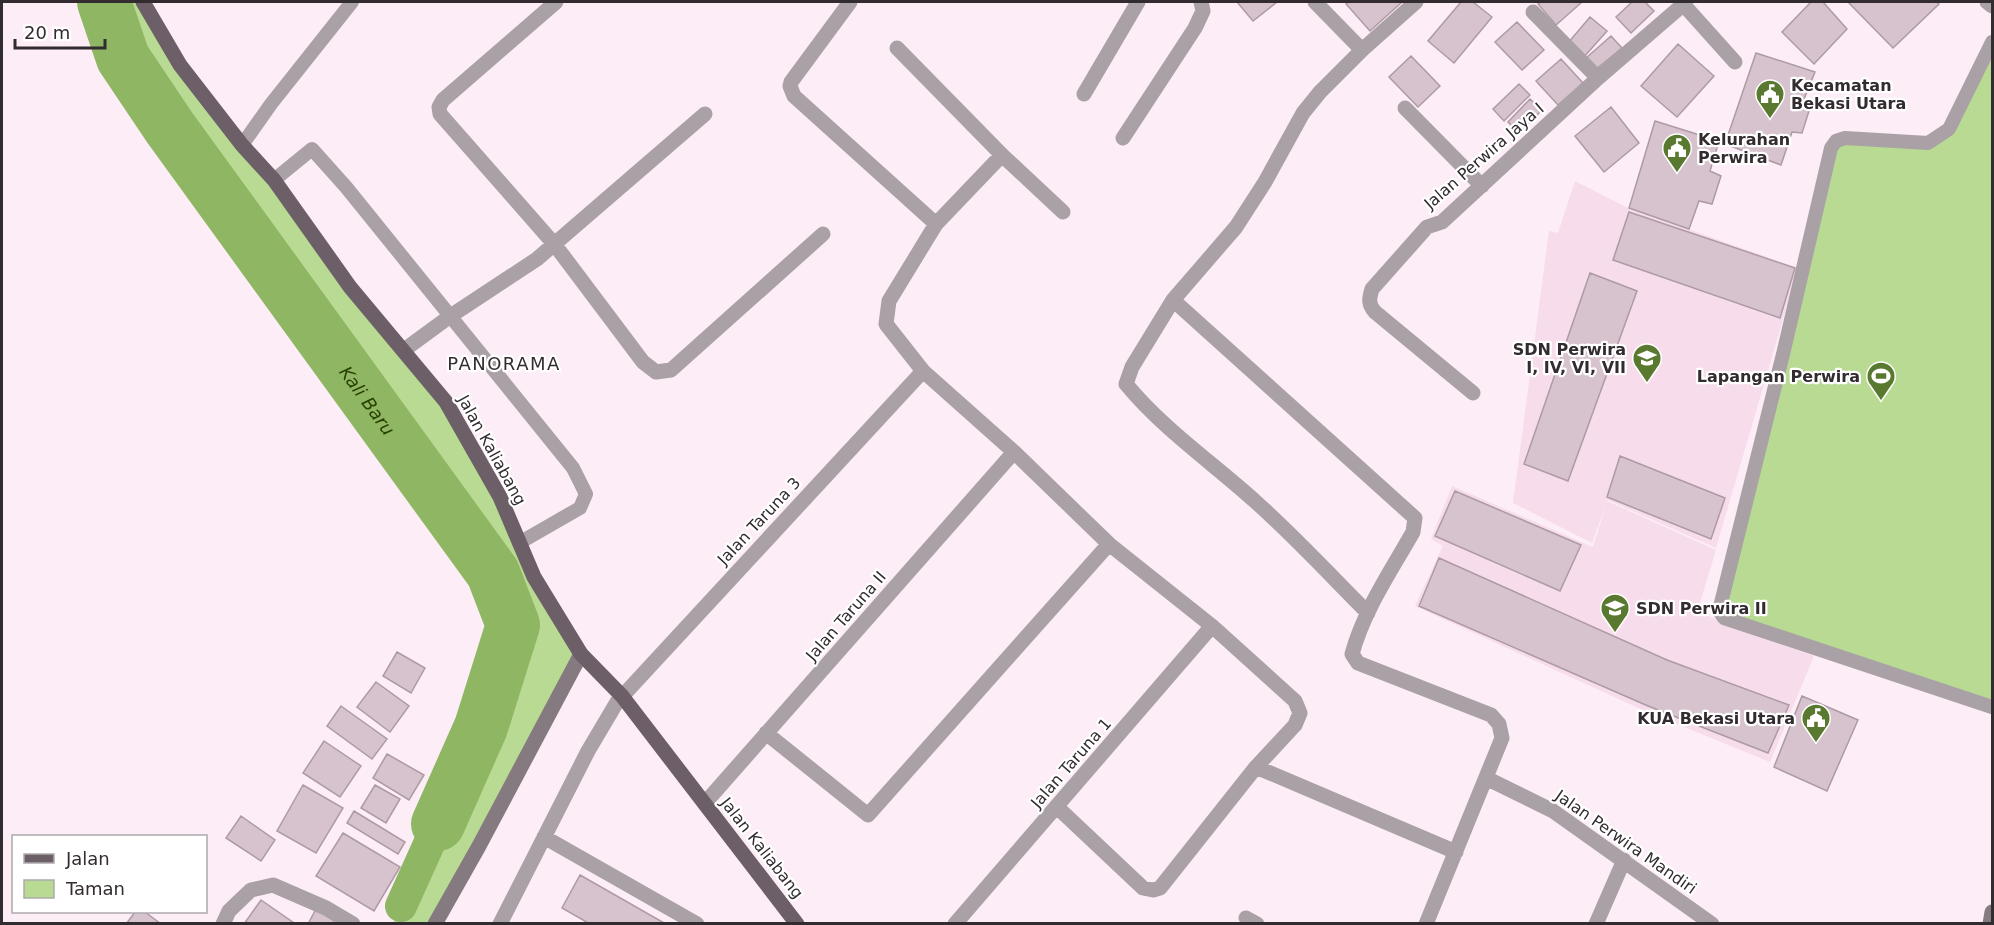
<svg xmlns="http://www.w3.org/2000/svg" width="1994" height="925" font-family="'DejaVu Sans',sans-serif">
<rect width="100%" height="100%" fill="#fdedf6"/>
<path fill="#f7dceb" d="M 1575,181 L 1626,207 L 1798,268 L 1716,548 L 1608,500 L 1607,501 L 1716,550 L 1697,612 L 1814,656 L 1770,762 L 1645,711 L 1415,606 L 1443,546 L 1431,539 L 1452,486 L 1593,547 L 1607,502 L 1592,543 L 1513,503 L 1549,231 L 1558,233 Z"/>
<path fill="#b8da93" d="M 104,2 L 143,2 L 180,66 L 446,402 L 581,654 L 435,923 L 393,923 L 481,727 L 513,625 L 493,573 L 123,58 Z
M 1992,42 L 1992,707 L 1724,618 L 1836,141 L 1928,143 L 1948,130 Z"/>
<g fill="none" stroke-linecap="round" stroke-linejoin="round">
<path stroke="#8fb662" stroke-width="32" d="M 401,906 L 438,824"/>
<path stroke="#8fb662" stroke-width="54" id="s1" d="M 104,2 L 123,58 L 170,128 L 493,573 L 513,625 L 481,727 L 438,824"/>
</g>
<path fill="#d6c3ce" stroke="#ad9aa5" stroke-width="1.5" d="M 1237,2 L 1277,2 L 1253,21 Z
M 1349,2 L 1402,2 L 1370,31 L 1346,4 Z
M 1461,2 L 1473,2 L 1492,17 L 1454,63 L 1428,41 Z
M 1541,2 L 1582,2 L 1556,25 L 1538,4 Z
M 1632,2 L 1645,2 L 1654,11 L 1631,33 L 1616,17 Z
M 1811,2 L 1823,2 L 1847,29 L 1814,64 L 1782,32 Z
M 1848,2 L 1936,2 L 1939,4 L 1893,48 Z
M 1590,17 L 1607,31 L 1584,57 L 1568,43 Z
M 1517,22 L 1544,50 L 1522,70 L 1495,42 Z
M 1611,36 L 1622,48 L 1595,70 L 1586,58 Z
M 1678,44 L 1714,76 L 1677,117 L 1641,86 Z
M 1756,53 L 1815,72 L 1802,104 L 1810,108 L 1802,133 L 1792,132 L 1781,165 L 1725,144 Z
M 1411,56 L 1440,86 L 1418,107 L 1389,77 Z
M 1561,59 L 1583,83 L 1558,105 L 1536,81 Z
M 1519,84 L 1530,95 L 1504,121 L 1493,109 Z
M 1530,99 L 1542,110 L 1519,133 L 1508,122 Z
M 1611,107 L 1639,143 L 1604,172 L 1575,136 Z
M 1655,121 L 1719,141 L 1710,171 L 1721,176 L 1712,204 L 1699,201 L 1689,229 L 1629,208 Z
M 1629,212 L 1795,268 L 1780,318 L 1613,260 Z
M 1590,273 L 1637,291 L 1568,481 L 1524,464 Z
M 1620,456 L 1725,498 L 1711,539 L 1607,497 Z
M 1455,491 L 1581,545 L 1560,591 L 1435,536 Z
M 1439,558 L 1667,660 L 1789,705 L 1768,753 L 1648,706 L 1419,606 Z
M 397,652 L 425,668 L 411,693 L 383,676 Z
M 376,682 L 409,706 L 390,732 L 357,707 Z
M 1802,696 L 1858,720 L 1827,791 L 1774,767 Z
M 341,706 L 387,739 L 372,759 L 327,726 Z
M 324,741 L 361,766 L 340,797 L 303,773 Z
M 387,754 L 424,775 L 409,800 L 373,778 Z
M 303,785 L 343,808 L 316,853 L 277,831 Z
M 375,785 L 400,799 L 386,823 L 361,808 Z
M 354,811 L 405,842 L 398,854 L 347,823 Z
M 241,816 L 275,840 L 261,861 L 226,838 Z
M 343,833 L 400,867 L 374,911 L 316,876 Z
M 580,875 L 666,924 L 590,924 L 562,908 Z
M 261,900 L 294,923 L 294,924 L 244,924 Z
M 316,909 L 339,924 L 308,924 Z
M 135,912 L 145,912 L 161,924 L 126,924 Z"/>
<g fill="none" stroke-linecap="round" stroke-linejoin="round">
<path stroke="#a9a1a5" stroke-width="14" d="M 1992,42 L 1949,129 L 1928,143 L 1845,138 L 1836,141 L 1831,148 L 1784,350 L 1719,611 L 1724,618 L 1992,707
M 242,145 L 271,104 L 352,2
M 274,180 L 312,149 L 346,187 L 573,468 L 586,494 L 580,508 L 519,543"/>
<path stroke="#a9a1a5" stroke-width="15" d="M 556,2 L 443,100 L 439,107 L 440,114 L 555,245 L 643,362 L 656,372 L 671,370 L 823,234
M 850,2 L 791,82 L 790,86 L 794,96 L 936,224 L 889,301 L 886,324 L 923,371 L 1014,452 L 1109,544 L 1212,626 L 1295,701 L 1300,713 L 1295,725 L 1256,767 L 1160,888 L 1153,890 L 1143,888 L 1057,807
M 1315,2 L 1362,50
M 1416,2 L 1362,50 L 1320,92 L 1303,113 L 1265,182 L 1236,227 L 1173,300 L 1415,518 L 1413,532 C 1391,571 1364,610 1352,654 L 1358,663 L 1491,715 L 1499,724 L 1502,738 L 1426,924
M 1987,2 L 1992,6
M 1683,4 L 1735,62
M 1533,12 L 1598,78
M 897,48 L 1002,155 L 1063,212
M 1084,94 L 1138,2
M 1405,108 L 1482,186
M 1123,138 L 1195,28 L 1203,11 L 1201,2
M 936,224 L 1002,155
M 1173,300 L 1132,367 L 1126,384 C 1164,430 1213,463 1257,503 C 1296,538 1331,576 1368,613
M 404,350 L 449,317 L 537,259 L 705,114
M 1473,393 L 1375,312 C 1368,304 1369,299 1372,289 L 1427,227 L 1442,222 L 1598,78 L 1686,2
M 766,733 L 868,815 L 1109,544
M 1256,767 L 1456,852
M 1486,778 L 1553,811 L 1712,924
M 705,803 L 1014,452
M 544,837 L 697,924
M 1246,918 L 1257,924
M 223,924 L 229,911 L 251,890 L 273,885 L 326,908 L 353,924
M 500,924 L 588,751 L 617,702 L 923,371
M 955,924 L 1212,626
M 1596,924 L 1624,860"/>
<path stroke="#867a81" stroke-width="15" d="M 435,924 L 479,846 L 581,654
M 1990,924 L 1992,912"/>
<path stroke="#6d5f67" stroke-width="15" d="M 143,2 L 180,65 L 242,145 L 274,180 L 350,287 L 446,402 L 500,497 L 534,577 L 581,654 L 622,696 L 797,924"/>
</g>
<defs>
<g id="civic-pin" transform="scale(1.5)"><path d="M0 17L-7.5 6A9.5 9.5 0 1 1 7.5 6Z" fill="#597930" stroke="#fff"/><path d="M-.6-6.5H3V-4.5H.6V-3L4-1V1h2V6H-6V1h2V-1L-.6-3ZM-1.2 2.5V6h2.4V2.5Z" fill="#fff"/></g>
<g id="school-pin" transform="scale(1.5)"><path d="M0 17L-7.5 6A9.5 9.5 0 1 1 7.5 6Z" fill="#597930" stroke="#fff"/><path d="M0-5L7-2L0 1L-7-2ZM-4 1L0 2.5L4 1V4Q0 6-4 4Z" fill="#fff"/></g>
<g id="stadium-pin" transform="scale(1.5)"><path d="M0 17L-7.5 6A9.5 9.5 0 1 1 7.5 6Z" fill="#597930" stroke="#fff"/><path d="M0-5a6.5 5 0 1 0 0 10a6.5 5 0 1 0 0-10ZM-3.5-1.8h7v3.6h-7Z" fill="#fff"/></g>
</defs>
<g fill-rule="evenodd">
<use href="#civic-pin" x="1770" y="94"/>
<use href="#civic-pin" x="1677" y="148"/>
<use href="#school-pin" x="1647" y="358"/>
<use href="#stadium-pin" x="1881" y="376"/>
<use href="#school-pin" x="1615" y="608"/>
<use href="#civic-pin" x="1816" y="718"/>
</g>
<g text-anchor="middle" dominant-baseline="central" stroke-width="4.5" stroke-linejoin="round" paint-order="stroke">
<g font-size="16" font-weight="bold" fill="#322b2f" stroke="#fff" text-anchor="start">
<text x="1791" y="85">Kecamatan<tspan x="1791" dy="18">Bekasi Utara</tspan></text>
<text x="1698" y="139">Kelurahan<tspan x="1698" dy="18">Perwira</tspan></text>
<text x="1626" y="349" text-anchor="end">SDN Perwira<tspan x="1626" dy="18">I, IV, VI, VII</tspan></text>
<text x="1860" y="376" text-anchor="end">Lapangan Perwira</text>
<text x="1636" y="608">SDN Perwira II</text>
<text x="1795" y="718" text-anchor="end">KUA Bekasi Utara</text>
</g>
<g font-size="16" fill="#322b2f" stroke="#fff">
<text transform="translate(1484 156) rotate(-41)">Jalan Perwira Jaya I</text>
<text transform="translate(492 450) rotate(61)">Jalan Kaliabang</text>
<text transform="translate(759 521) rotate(-47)">Jalan Taruna 3</text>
<text transform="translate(846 616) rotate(-49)">Jalan Taruna II</text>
<text transform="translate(1071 763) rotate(-49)">Jalan Taruna 1</text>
<text transform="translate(1626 842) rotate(35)">Jalan Perwira Mandiri</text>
<text transform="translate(762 848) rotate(52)">Jalan Kaliabang</text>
</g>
<g font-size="18" letter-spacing="1.5" fill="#322b2f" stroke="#fff">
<text x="504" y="363">PANORAMA</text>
</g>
<g font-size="18" font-style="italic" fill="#284000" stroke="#fff">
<text stroke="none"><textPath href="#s1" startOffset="480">Kali Baru</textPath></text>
</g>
</g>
<rect width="1994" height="925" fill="none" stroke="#322b2f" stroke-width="6"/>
<rect x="12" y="835" width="195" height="78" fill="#ffffff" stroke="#adaaac" stroke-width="1.5"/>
<rect x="24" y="854" width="30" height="9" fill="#6d5f67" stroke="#adaaac" stroke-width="1.5"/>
<text x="66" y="865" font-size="18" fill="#322b2f">Jalan</text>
<rect x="24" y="880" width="30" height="18" fill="#b8da93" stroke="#adaaac" stroke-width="1.5"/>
<text x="66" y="895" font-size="18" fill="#322b2f">Taman</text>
<path d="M15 39v9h90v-9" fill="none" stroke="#322b2f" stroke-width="3"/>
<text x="24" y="39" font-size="18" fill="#322b2f" stroke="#ffffff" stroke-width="4.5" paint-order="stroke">20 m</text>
</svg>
